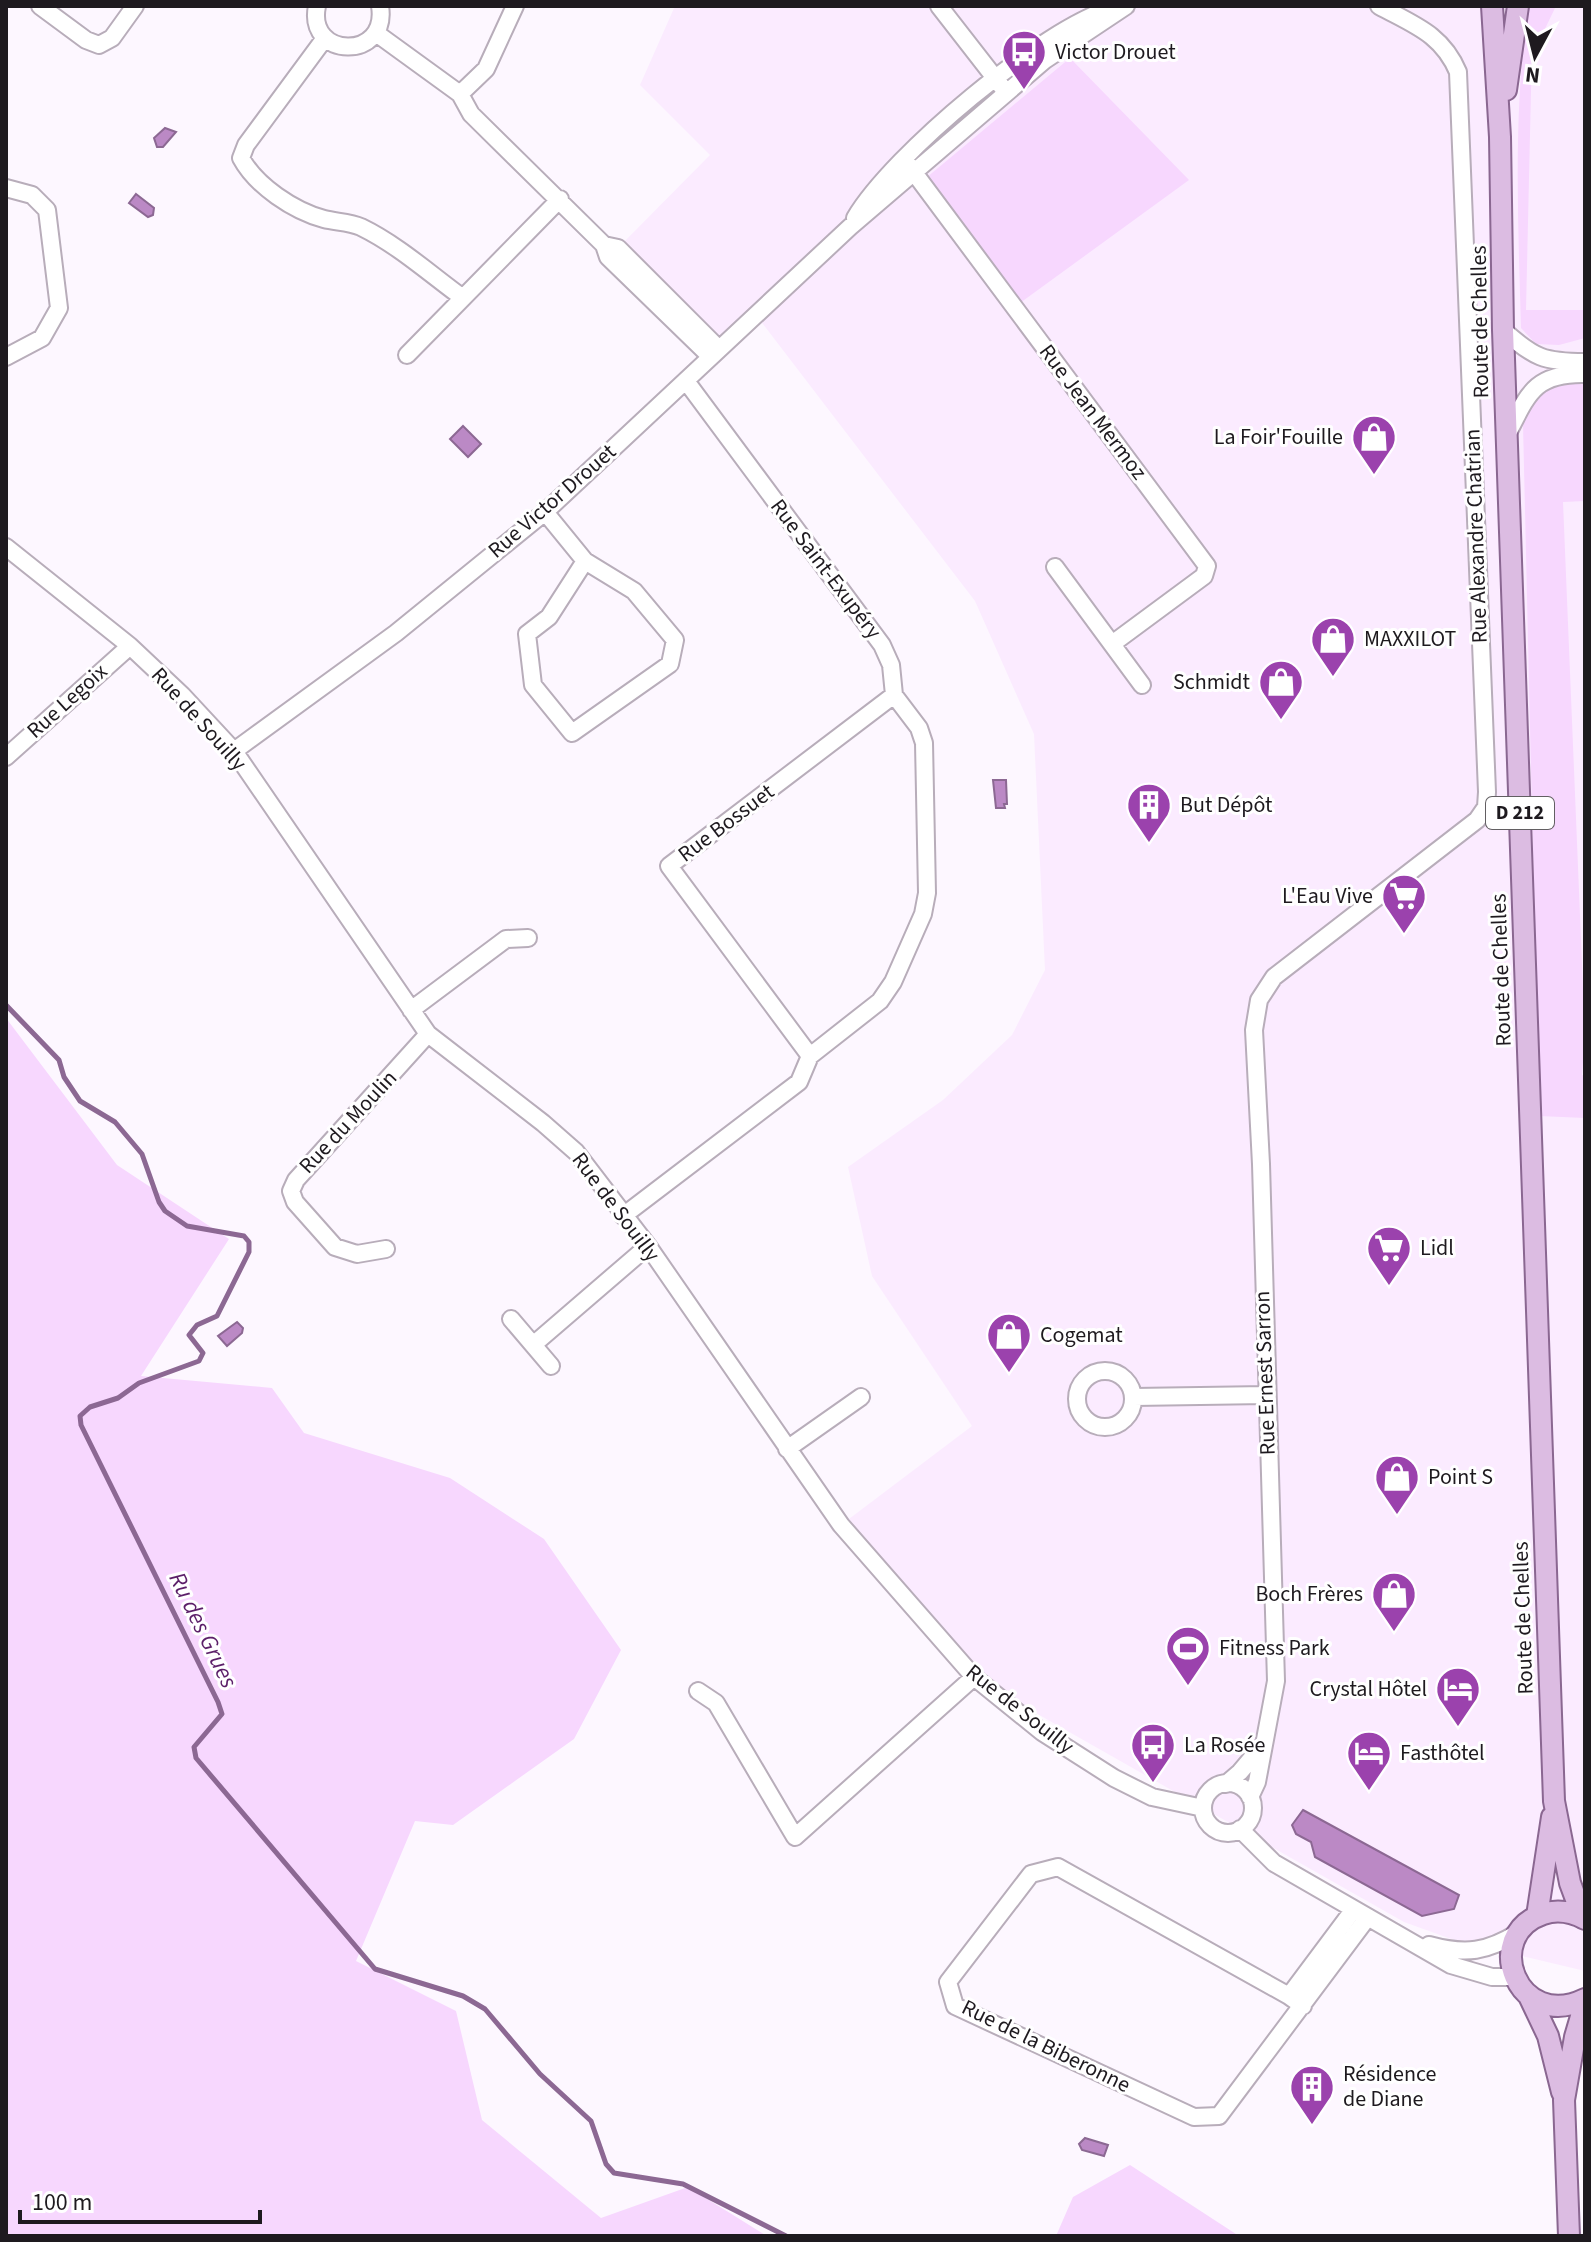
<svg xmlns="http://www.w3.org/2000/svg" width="1591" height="2242" font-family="'Source Sans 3',sans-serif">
<rect width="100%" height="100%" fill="#fdf7ff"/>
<path fill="#fbebff" d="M 675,6 L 1585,6 L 1585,1971 L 1454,1940 L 1404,1922 L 974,1678 L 841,1525 L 972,1426 L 872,1276 L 848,1167 L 943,1100 L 1012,1035 L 1045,970 L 1034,734 L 975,601 L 756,315 L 719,349 L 618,248 L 710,155 L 640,85 Z"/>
<path fill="#f7d7fe" d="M 1528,6 L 1556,6 L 1542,35 L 1532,47 L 1526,310 L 1585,310 L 1585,338 L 1559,345 L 1536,344 L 1521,328 C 1518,220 1513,113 1528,6 Z
M 1070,58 L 1189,180 L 1020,303 L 926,178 Z
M 1559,378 L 1585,378 L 1585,501 L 1563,502 L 1585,1037 L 1582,1075 L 1585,1076 L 1585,1118 L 1539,1116 L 1523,424 L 1525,406 Z
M 6,1018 L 117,1165 L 229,1239 L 141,1376 L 272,1388 L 304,1433 L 450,1478 L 544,1539 L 621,1650 L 574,1739 L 453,1825 L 415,1821 L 356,1961 L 456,2011 L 482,2120 L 601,2218 L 688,2187 L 767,2236 L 6,2236 Z
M 1130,2165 L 1239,2236 L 1056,2236 L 1073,2197 Z"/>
<path fill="#bb89c5" stroke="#8c6893" stroke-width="2" d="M 165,128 L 176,132 L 163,147 L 157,147 L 154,138 Z
M 136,194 L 154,208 L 153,215 L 148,217 L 129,203 Z
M 463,426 L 481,444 L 468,457 L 450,439 Z
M 993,780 L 1006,780 L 1007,804 L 1004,804 L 1005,808 L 996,808 Z
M 237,1322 L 243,1328 L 242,1333 L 227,1346 L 218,1336 Z
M 1303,1810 L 1459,1895 L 1454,1909 L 1422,1916 L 1315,1857 L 1311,1842 L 1296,1834 L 1292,1825 Z
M 1085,2138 L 1108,2145 L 1104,2156 L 1082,2150 L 1079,2144 Z"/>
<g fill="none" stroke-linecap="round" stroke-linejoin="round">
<path stroke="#8c6893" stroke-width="5" d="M 6,1005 L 59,1060 L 64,1077 L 80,1101 L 115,1122 L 142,1154 L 159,1202 L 165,1211 L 187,1226 L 244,1236 L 249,1242 L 249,1252 L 217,1316 L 197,1325 L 189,1335 L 203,1353 L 199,1361 L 139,1383 L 118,1398 L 90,1407 L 80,1416 L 81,1425 L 218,1702 L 222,1714 L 194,1747 L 196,1758 L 375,1969 L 463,1996 L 485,2009 L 540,2074 L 591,2121 L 606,2164 L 614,2173 L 683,2184 L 786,2236"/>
<g stroke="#b8adba" stroke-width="20">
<path id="minor" d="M 40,6 L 86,40 L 99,45 L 112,38 L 135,6
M 317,6 C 306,59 389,61 380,6
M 939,6 L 1002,87
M 376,33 L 460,94 L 471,114 L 604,245 L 608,257 L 711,357
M 325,38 L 246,145 L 241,158 C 256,186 294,211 324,219 C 336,222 350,222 361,227 C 398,245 430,274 463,298
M 460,94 L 486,69 L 515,6
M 904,159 L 1207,566 L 1204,576 L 1112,644
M 6,188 L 32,195 L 47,210 L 59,308 L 42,338 L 6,357
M 855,218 C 892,155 1043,28 1113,8
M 604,245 L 618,248 L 719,349
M 1503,330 C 1534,358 1544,362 1585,362
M 407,355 L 560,199
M 1507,435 C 1528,394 1534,373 1585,374
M 545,512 L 585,561 L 634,591 L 675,640 L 670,664 L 572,733 L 533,685 L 527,634 L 549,617 L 585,561
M 6,547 L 130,646 L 182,695 L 234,751 L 428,1034 L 543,1123 L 576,1152 L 648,1246 L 841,1525 L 974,1677 L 1042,1732 L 1114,1778 L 1152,1797 L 1203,1808
M 1055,567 L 1142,685
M 234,751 L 396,633 L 545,512 L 850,227 L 1045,60 L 1126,6
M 6,757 L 130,646
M 411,1010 L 506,939 L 528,938
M 810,1056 L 669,866 L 894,695
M 623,1216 L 799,1082 L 810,1056 L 880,1001 L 893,982 L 923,914 L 927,893 L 924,743 L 919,728 L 894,695 L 891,665 L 882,645 L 686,381
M 386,1249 L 357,1254 L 335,1247 L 295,1202 L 291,1191 L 296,1180 L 428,1034
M 511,1319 L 551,1366
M 533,1345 L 648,1246
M1077 1399a28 28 0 1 1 56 0a28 28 0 1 1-56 0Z
M 1134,1397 L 1266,1395
M 787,1449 L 861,1397
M 698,1691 L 716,1703 L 795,1837 L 974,1677
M1203 1808a25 25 0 1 1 50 0a25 25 0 1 1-50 0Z
M 1226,1784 L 1240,1772 L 1262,1746
M 1250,1797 L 1257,1782 L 1276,1681 L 1261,1164 L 1254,1030 L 1259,1000 L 1274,977 L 1477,820 L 1486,807 L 1487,792 L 1458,72 C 1442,34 1414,25 1379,6
M 1240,1829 L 1274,1863 L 1451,1965 L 1492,1977 L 1515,1977
M 1429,1945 C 1466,1955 1487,1952 1519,1932
M 1289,1996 L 1354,1909
M 1303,2006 L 1289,1996 L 1058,1867 L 1031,1874 L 948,1982 L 955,2006 L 1194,2117 L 1219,2116 L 1368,1917"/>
</g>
<g stroke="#8a6791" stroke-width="24">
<path id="major" d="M 1492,6 L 1500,137 L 1503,330 L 1554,1801 L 1570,1883 L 1583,1918
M 1506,90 L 1518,6
M 1537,1916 L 1552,1817
M 1585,1919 C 1572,1912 1558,1909 1543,1914 C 1481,1935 1517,2032 1585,1999
M 1529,1996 L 1548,2036 L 1562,2092
M 1569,2236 L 1564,2100 L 1575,2037 L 1585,2003"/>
</g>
<use href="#minor" stroke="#fff" stroke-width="16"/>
<use href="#major" stroke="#dcbce2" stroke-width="20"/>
</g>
<defs>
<g id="bus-pin" transform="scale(2.3)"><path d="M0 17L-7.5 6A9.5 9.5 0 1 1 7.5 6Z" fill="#9b42ad" stroke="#fff"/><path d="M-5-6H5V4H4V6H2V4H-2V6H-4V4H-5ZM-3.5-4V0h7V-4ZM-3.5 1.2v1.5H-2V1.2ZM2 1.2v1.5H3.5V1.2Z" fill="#fff"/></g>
<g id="shop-pin" transform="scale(2.3)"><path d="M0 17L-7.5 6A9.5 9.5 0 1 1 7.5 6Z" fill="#9b42ad" stroke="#fff"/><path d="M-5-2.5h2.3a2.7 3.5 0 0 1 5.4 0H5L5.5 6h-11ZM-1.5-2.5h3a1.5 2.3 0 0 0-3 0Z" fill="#fff"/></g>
<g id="building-pin" transform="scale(2.3)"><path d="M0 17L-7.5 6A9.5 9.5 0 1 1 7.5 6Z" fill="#9b42ad" stroke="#fff"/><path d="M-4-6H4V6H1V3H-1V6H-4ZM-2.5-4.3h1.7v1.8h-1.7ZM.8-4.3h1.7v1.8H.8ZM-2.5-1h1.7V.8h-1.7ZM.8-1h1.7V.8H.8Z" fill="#fff"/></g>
<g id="supermarket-pin" transform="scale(2.3)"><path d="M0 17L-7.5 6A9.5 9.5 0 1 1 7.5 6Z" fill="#9b42ad" stroke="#fff"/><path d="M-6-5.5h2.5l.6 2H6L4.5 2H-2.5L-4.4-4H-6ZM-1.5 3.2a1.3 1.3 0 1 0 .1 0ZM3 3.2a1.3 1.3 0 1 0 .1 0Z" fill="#fff"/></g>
<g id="stadium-pin" transform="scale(2.3)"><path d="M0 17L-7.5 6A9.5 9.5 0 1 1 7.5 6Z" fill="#9b42ad" stroke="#fff"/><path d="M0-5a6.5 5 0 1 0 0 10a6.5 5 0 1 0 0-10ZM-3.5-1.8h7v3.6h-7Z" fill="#fff"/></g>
<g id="hotel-pin" transform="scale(2.3)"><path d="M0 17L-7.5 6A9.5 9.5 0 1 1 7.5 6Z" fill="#9b42ad" stroke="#fff"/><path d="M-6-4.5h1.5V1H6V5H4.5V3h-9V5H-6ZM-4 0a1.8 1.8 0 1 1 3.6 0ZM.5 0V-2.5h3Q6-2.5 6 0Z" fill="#fff"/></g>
</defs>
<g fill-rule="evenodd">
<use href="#bus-pin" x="1024" y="52"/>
<use href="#shop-pin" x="1374" y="437"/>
<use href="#shop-pin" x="1333" y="639"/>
<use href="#shop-pin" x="1281" y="682"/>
<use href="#building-pin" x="1149" y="805"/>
<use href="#supermarket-pin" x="1404" y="896"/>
<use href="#supermarket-pin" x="1389" y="1248"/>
<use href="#shop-pin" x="1009" y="1335"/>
<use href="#shop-pin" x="1397" y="1477"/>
<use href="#shop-pin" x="1394" y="1594"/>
<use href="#stadium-pin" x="1188" y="1648"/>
<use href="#hotel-pin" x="1458" y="1689"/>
<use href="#bus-pin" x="1153" y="1745"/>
<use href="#hotel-pin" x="1369" y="1753"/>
<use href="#building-pin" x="1312" y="2087"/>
</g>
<g text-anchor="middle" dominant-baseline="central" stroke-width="6" stroke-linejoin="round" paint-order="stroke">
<rect fill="#fff" stroke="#625f62" stroke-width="2" x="1486" y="797" width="68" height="32" rx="6"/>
<g font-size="20" font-weight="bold" fill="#1e1a1f">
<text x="1520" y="813">D 212</text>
</g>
<g font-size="22" fill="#1e1a1f" stroke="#fff" text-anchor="start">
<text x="1055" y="52">Victor Drouet</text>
<text x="1343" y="437" text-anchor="end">La Foir'Fouille</text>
<text x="1364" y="639">MAXXILOT</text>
<text x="1250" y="682" text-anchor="end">Schmidt</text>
<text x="1180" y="805">But Dépôt</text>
<text x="1373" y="896" text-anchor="end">L'Eau Vive</text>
<text x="1420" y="1248">Lidl</text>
<text x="1040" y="1335">Cogemat</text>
<text x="1428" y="1477">Point S</text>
<text x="1363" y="1594" text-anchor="end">Boch Frères</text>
<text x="1219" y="1648">Fitness Park</text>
<text x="1427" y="1689" text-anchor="end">Crystal Hôtel</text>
<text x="1184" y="1745">La Rosée</text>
<text x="1400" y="1753">Fasthôtel</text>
<text x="1343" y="2074">Résidence<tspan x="1343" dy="25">de Diane</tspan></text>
</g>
<g font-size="22" fill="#1e1a1f" stroke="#fff">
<text transform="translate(1480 322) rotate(-91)">Route de Chelles</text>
<text transform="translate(1093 412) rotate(53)">Rue Jean Mermoz</text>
<text transform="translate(552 501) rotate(-41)">Rue Victor Drouet</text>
<text transform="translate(1476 536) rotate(-92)">Rue Alexandre Chatrian</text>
<text transform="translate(826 569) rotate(53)">Rue Saint-Exupéry</text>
<text transform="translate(67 701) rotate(-42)">Rue Legoix</text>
<text transform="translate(199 719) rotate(48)">Rue de Souilly</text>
<text transform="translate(726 823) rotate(-37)">Rue Bossuet</text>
<text transform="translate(1501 970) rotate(-92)">Route de Chelles</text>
<text transform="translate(348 1122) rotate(-47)">Rue du Moulin</text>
<text transform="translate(616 1207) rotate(53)">Rue de Souilly</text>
<text transform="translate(1265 1373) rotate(-92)">Rue Ernest Sarron</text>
<text transform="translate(1523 1618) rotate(-92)">Route de Chelles</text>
<text transform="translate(1020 1709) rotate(38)">Rue de Souilly</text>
<text transform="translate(1046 2046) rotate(26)">Rue de la Biberonne</text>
</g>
<g font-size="24" font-style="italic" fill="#5c1f69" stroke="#fff">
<text transform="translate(203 1630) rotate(64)">Ru des Grues</text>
</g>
</g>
<rect width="1591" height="2242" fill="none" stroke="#1e1a1f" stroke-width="16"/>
<g transform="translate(1535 56) rotate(187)" stroke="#ffffff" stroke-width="6" paint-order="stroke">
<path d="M0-6L14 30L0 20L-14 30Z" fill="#1e1a1f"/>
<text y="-12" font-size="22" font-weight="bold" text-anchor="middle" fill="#1e1a1f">N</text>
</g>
<path d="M20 2210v12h240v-12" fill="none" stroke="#1e1a1f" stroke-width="4"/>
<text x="32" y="2210" font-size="24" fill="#1e1a1f" stroke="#ffffff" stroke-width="6" paint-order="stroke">100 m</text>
</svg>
